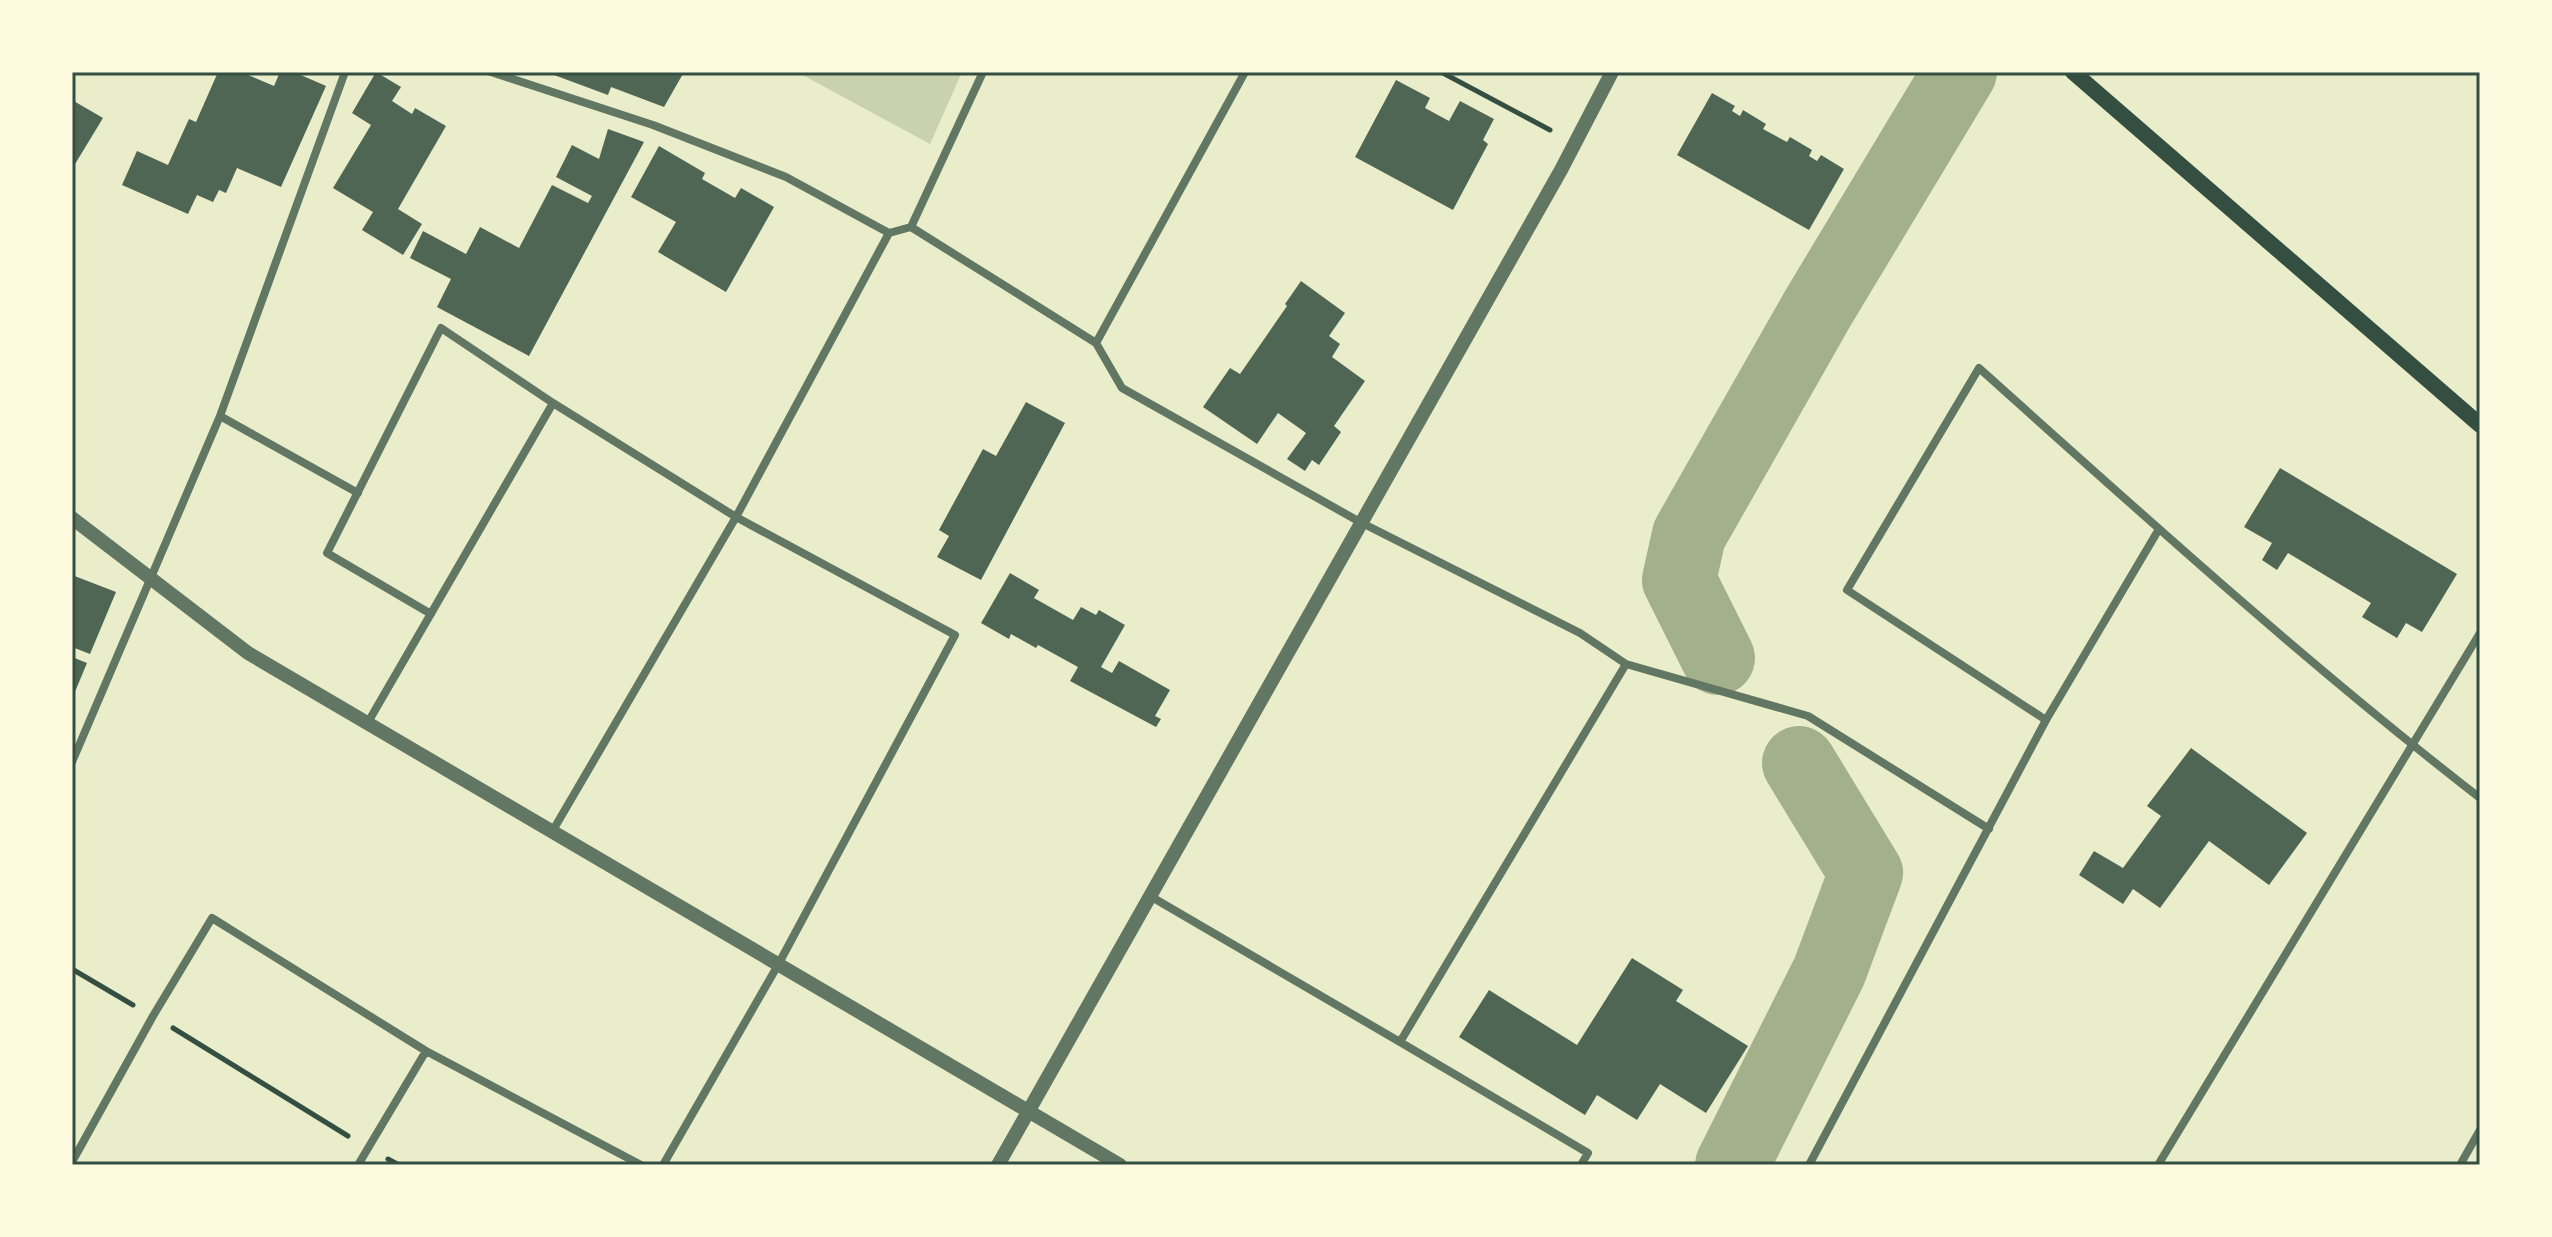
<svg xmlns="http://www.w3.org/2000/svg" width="2552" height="1237" font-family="'Public Sans',sans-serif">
<rect width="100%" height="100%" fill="#e9edc9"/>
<path fill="#cad2ad" d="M 797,72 L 962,72 L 930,144 Z"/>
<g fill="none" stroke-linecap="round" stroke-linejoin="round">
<path stroke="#a3b18a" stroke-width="74" d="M 1718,658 L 1679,580 L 1689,535 L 1818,308 L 1960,72
M 1732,1165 L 1829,972 L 1866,873 L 1799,763"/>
</g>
<path fill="#4f6655" d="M 218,72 L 241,72 L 274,86 L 280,72 L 294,72 L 326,86 L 281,187 L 237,168 L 226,193 L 219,190 L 213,202 L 197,195 L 188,214 L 122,185 L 137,151 L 168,165 L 189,119 L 196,122 Z
M 376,72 L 401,87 L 392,101 L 412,114 L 415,108 L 446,126 L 398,209 L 422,224 L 403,255 L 362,230 L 373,212 L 333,188 L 371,125 L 352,113 Z
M 555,72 L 684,72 L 664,107 L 611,87 L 608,95 L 554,75 Z
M 1396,80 L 1430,98 L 1425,108 L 1449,121 L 1460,101 L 1494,119 L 1483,140 L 1488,144 L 1453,210 L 1355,157 Z
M 1712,93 L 1735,106 L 1732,111 L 1740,116 L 1743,110 L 1766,124 L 1763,129 L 1787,142 L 1790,137 L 1812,150 L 1809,156 L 1817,161 L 1821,155 L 1844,169 L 1809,230 L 1677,155 Z
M 72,100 L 103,118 L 72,169 Z
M 608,129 L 644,142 L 529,356 L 437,307 L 451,279 L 410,258 L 423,231 L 466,254 L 480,227 L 519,248 L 552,185 L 588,203 L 592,196 L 556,177 L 572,145 L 599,159 Z
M 659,146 L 705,173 L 702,179 L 735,198 L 741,188 L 774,207 L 726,292 L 658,252 L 676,222 L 631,197 Z
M 1301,281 L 1345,313 L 1329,336 L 1340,344 L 1332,357 L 1365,381 L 1334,426 L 1341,432 L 1319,465 L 1312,460 L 1305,471 L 1287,459 L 1306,433 L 1278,413 L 1257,444 L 1203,407 L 1230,368 L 1240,374 L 1287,306 L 1285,304 Z
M 1026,402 L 1065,423 L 981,580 L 937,557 L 949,536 L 939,530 L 983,449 L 996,456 Z
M 2280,468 L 2457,574 L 2422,632 L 2406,623 L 2397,638 L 2362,617 L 2371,603 L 2288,553 L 2277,570 L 2262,560 L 2272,543 L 2244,527 Z
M 1010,573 L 1039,590 L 1034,598 L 1073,620 L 1081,607 L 1096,615 L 1099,610 L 1125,625 L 1101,667 L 1112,673 L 1119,661 L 1170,690 L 1155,716 L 1161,719 L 1156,727 L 1070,681 L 1078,667 L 1038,645 L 1036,648 L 1011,634 L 1009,639 L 981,623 Z
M 72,575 L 116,592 L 90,654 L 72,647 Z
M 72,657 L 87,663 L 72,699 Z
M 2191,748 L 2307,833 L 2269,885 L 2209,841 L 2160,908 L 2133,889 L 2123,904 L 2079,875 L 2094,851 L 2123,868 L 2161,816 L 2147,806 Z
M 1632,958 L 1683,990 L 1676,1001 L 1748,1046 L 1706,1113 L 1660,1084 L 1637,1120 L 1597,1095 L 1585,1115 L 1459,1037 L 1489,990 L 1577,1045 Z"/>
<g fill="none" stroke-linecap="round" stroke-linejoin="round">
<path stroke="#344e41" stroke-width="5" d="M 1441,72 L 1550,130
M 72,969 L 133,1005
M 173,1028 L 348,1136
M 388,1159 L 399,1165"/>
<path stroke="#617663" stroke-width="8" d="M 491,72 L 653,125 L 786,177 L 889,233 L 911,227 L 1096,343 L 1122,388 L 1360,522 L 1580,633 L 1626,664 L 1808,716 L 1989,829
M 911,227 L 983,72
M 1096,343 L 1245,72
M 220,416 L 358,493
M 431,614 L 327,553 L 441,328 L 553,403 L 736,517 L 955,635 L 778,965 L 663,1165
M 2046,720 L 1847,590 L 1979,368 C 2143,515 2306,663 2480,798
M 367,724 L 553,403
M 72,762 L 220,416 L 345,72
M 552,832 L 736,517 L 889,233
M 1150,896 L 1400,1042
M 72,1162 L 153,1016 L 212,918 L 426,1051 L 641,1165
M 358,1165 L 426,1051
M 1581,1165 L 1588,1153 L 1400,1042 L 1626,664
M 1809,1165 L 2046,720 L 2159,529
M 2158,1165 L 2480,633
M 2460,1165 L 2480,1130"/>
<path stroke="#617663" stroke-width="14" d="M 72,518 L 248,653 L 1120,1165
M 998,1165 L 1561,170 L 1612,72"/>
<path stroke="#344e41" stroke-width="16" d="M 2073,72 L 2480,425"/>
</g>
<rect width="2552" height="1237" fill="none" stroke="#fefae0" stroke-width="148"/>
<rect x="74" y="74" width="2404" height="1089" fill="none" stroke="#344e41" stroke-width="3"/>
</svg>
